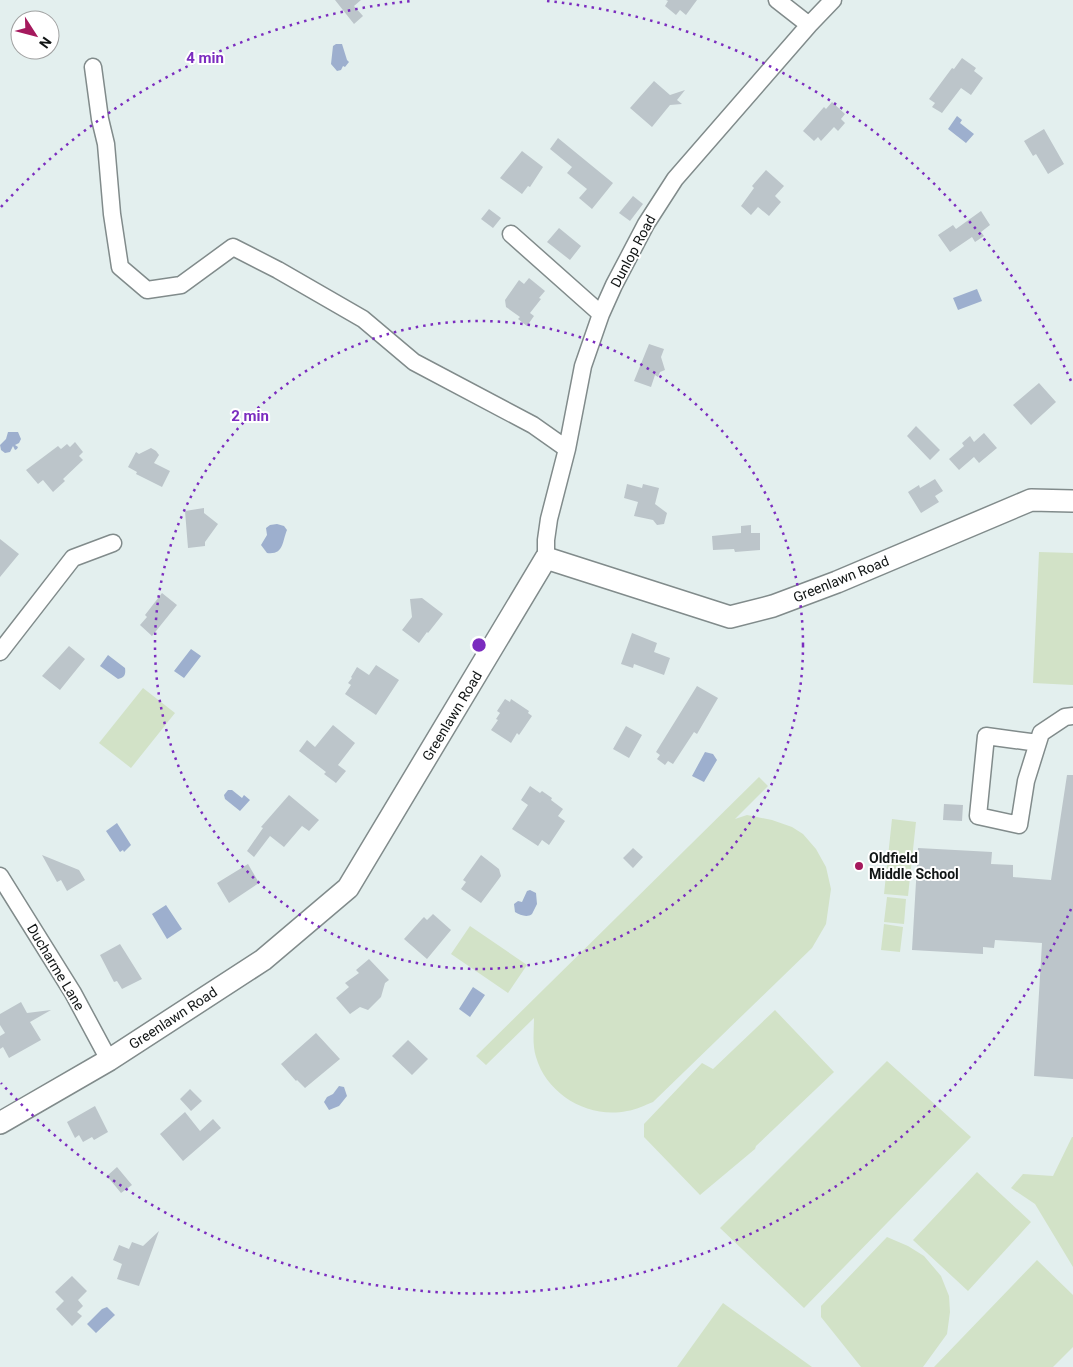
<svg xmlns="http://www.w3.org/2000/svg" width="1073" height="1367" font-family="Roboto,sans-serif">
<rect width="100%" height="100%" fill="#e3efee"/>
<path fill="#d2e2c7" d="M 1039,552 L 1073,553 L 1073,685 L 1033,683 Z
M 143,688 L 175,713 L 131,768 L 99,743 Z
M 759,777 L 768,786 L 735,819 L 747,815 L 772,820 L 792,827 L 803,834 L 816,849 L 826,867 L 831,889 L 826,924 L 812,948 L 653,1102 C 645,1105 636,1110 627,1111 C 589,1119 547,1095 536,1057 C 532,1044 534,1031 534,1018 L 486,1065 L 476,1056 Z
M 892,819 L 916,822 L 908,896 L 884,894 Z
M 887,897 L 906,899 L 904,924 L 884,922 Z
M 884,924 L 903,927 L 900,952 L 881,950 Z
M 470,926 L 527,965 L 508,993 L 451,954 Z
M 775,1010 L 834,1072 L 756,1146 L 755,1149 L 700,1195 L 644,1137 L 644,1124 L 702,1063 L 713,1069 Z
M 887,1061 L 971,1137 L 804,1308 L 720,1228 Z
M 1072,1137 L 1073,1137 L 1073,1267 L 1035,1204 L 1011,1188 L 1023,1174 L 1053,1176 Z
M 977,1172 L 1031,1222 L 968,1291 L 913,1240 Z
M 887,1237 L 908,1246 L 924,1256 L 941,1276 L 949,1296 L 950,1312 L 947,1334 L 923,1367 L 861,1367 L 821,1317 L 821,1306 Z
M 1037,1260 L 1073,1295 L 1073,1347 L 1053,1367 L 934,1367 Z
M 723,1303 L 812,1367 L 677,1367 Z"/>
<path fill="#9dafce" d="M 336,44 L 342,44 L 347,60 L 349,62 L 345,67 L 343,66 L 341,70 L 337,71 L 331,64 L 333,46 Z
M 957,116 L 962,120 L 960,123 L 974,134 L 966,143 L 948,129 Z
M 977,289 L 982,301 L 958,310 L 953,298 Z
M 8,432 L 18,432 L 21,439 L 19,443 L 15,445 L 18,447 L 17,449 L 15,450 L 13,446 L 10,452 L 5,453 L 1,450 L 0,445 L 6,439 Z
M 277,524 L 284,526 L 287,530 C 282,542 284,555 267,553 L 261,545 L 267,535 L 266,528 L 270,525 Z
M 191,649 L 201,656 L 184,678 L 174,671 Z
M 108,655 L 125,668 C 126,675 124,678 118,679 L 100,666 Z
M 705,752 L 713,754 L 717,760 L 704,782 L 692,776 Z
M 228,790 L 232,790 L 242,798 L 244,795 L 250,800 L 240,811 L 225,799 L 224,795 Z
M 117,823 L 131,845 L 124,852 L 123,850 L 120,852 L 106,831 Z
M 530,890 L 536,893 L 537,904 L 532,914 C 527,918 520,915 515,912 L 514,904 L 518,901 L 522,902 L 527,891 Z
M 166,905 L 182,929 L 167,939 L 152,914 Z
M 473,987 L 485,995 L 470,1017 L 459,1009 Z
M 339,1086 L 344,1087 L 347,1096 L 339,1106 L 329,1110 L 324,1102 L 327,1097 L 333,1094 Z
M 107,1307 L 115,1315 L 96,1333 L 87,1324 L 102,1309 Z"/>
<path fill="#bcc5ca" d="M 335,0 L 361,0 L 354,6 L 363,16 L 354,24 Z
M 666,0 L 697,0 L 686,15 L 680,10 L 676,15 L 665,6 L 668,1 Z
M 962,58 L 976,68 L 974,71 L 983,78 L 971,95 L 961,88 L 942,113 L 932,107 L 935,103 L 929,99 L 952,68 L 954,69 Z
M 654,81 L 670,95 L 685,90 L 677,100 L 682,104 L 670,105 L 652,127 L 630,108 Z
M 832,102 L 845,114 L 841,119 L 845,123 L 838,131 L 834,127 L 821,141 L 818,137 L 814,141 L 803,131 L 824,107 L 826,109 Z
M 1044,129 L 1064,164 L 1048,174 L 1036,154 L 1033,156 L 1024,141 Z
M 558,138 L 613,183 L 592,209 L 579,198 L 587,189 L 567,173 L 572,167 L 550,149 Z
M 522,151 L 543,167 L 530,187 L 528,186 L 522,194 L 500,178 Z
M 766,170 L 784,186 L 775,196 L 781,202 L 769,216 L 758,207 L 751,215 L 741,206 L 754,188 L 752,186 Z
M 633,196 L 643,204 L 630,221 L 619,213 Z
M 489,209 L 501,218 L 493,228 L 481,219 Z
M 981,211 L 990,225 L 981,232 L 984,236 L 975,242 L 972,237 L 950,252 L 938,235 L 953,225 L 956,229 Z
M 559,228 L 581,246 L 570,260 L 547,242 Z
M 529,278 L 545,291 L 539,298 L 541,299 L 530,313 L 534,316 L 527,326 L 518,319 L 520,317 L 506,307 L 505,300 L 519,280 L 524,284 Z
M 649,344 L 664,349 L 661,357 L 665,370 L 660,372 L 658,377 L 655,375 L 651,387 L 634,381 Z
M 1039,383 L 1056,402 L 1031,425 L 1013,405 Z
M 916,426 L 940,450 L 930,460 L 907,436 Z
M 984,433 L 997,448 L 979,463 L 974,457 L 959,470 L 949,459 L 964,446 L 962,443 L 970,436 L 974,442 Z
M 75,442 L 83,452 L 79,456 L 83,460 L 63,479 L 65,481 L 53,492 L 43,480 L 38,484 L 26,470 L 58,446 L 61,449 L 67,444 L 70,447 Z
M 151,448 L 156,451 L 159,455 L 154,463 L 170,471 L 162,487 L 136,474 L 137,472 L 128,467 L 136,452 L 139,454 Z
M 935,479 L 943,491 L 935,496 L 939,502 L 921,513 L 908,492 L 919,485 L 920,488 Z
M 627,484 L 642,488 L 643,484 L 659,488 L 655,504 L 667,513 L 664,524 L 657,525 L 653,520 L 634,516 L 638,502 L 624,498 Z
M 204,508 L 204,513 L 218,524 L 205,542 L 205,546 L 188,548 L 185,511 Z
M 751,525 L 751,533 L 760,533 L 760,550 L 735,552 L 734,549 L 713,550 L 712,536 L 741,533 L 741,526 Z
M 0,539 L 19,554 L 0,577 Z
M 162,593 L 177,605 L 152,636 L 140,625 L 147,617 L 145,615 Z
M 422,598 L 443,614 L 428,633 L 427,632 L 419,643 L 402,630 L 412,617 L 410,599 Z
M 632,633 L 657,643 L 654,652 L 670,658 L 664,675 L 634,664 L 633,668 L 621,664 Z
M 69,646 L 85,659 L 60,690 L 42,676 Z
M 376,665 L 399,680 L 376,715 L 345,694 L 351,685 L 348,683 L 352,678 L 351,677 L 357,667 L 369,675 Z
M 697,686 L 718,698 L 697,734 L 694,732 L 673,764 L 668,761 L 665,765 L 657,759 L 660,755 L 656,752 Z
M 505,699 L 510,702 L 511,699 L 529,711 L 528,713 L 532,716 L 519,735 L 517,733 L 511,743 L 491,730 L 498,720 L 496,719 L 500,713 L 497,711 Z
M 333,725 L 355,743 L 338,765 L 346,771 L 336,783 L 324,774 L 326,772 L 299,751 L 307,740 L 315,747 Z
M 626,726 L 642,735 L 629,758 L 613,749 Z
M 1067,775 L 1073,775 L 1073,1079 L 1034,1076 L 1042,943 L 995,940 L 994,948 L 983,947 L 983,954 L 912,950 L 918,848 L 992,852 L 991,864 L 1013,865 L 1013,877 L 1051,880 Z
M 530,786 L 540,793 L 542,791 L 552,798 L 551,800 L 563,809 L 558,816 L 565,821 L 549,845 L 542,840 L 538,846 L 512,829 L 528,805 L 521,800 Z
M 289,795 L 319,820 L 309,831 L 302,826 L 284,847 L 270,836 L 254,857 L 247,851 L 263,828 L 261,827 Z
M 944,804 L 963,805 L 962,821 L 943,820 Z
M 633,848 L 643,857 L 633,868 L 623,858 Z
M 42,855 L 79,870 L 85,880 L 67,891 L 61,880 L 57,882 Z
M 481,855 L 499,869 L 501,876 L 481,903 L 461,889 L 466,882 L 463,880 Z
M 248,864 L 259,883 L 229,903 L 217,883 Z
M 433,914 L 451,930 L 427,959 L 404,939 L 422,919 L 424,917 L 427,920 Z
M 120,944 L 142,979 L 122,989 L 117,981 L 114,982 L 100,955 Z
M 369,959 L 389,980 L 385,983 L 381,997 L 368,1010 L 360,1007 L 350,1014 L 336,998 L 349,987 L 345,983 L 359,973 L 356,970 Z
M 21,1002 L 27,1013 L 51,1010 L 30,1022 L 41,1040 L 9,1058 L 3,1047 L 0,1049 L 0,1036 L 5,1033 L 0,1025 L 0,1014 Z
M 316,1033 L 340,1059 L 305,1088 L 297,1080 L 296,1081 L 281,1064 Z
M 408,1040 L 428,1059 L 412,1075 L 392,1056 Z
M 190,1089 L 202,1101 L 191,1111 L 180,1099 Z
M 95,1106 L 108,1132 L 94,1140 L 92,1137 L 83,1142 L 79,1135 L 75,1138 L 67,1122 Z
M 185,1112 L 200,1131 L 213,1119 L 221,1128 L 183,1161 L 160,1134 Z
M 117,1167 L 132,1185 L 121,1193 L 107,1176 Z
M 159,1231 L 139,1286 L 117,1279 L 122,1264 L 113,1260 L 119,1245 L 129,1249 L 132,1242 L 143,1246 Z
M 72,1276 L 87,1291 L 78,1300 L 83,1306 L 77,1312 L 82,1316 L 72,1326 L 56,1309 L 64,1301 L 55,1292 Z"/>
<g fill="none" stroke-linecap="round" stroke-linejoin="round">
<g stroke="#818b8b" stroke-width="19">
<path id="minor" d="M 777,0 L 809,25
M 93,67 L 100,119 L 106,144 L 112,214 L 120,267 L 147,290 L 181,285 L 233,247 L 278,270 L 363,319 L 414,362 L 533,425 L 567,449
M 511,234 L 601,314
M 546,558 L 546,540 L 549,519 L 567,449 L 583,366 L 601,314 L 614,285 L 646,224 L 675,179 L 809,25 L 833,0
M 0,652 L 73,558 L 113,543
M 1038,743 L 986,736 L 978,816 L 1019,825 L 1026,781 L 1041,733 L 1065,717 L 1073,716
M 0,876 L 73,993 L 109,1060"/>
</g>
<g stroke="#818b8b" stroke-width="24">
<path id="major" d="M 0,1123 L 109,1060 L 263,960 L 348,888 L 546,558 L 730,617 L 773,606 L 837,582 L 1031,500 L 1073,501"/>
</g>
<use href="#minor" stroke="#fff" stroke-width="16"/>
<use href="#major" stroke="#fff" stroke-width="21"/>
</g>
<g fill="none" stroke="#7b2cbf" stroke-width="2.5" stroke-dasharray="2.5 5">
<circle cx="479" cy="645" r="324"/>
<path d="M1071 909A648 648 0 0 1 1 1083M1 207A648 648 0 0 1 411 1M547 1A648 648 0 0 1 1071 381"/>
</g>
<circle fill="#a5195d" stroke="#fff" stroke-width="2" cx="859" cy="866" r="5"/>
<g text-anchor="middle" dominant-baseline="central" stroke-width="4" stroke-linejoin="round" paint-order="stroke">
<g font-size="14" fill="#111515" stroke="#fff">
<text transform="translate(633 251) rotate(-62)">Dunlop Road</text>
<text transform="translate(841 579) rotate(-22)">Greenlawn Road</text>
<text transform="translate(452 716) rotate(-59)">Greenlawn Road</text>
<text transform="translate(56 967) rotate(59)">Ducharme Lane</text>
<text transform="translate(173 1018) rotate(-33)">Greenlawn Road</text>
</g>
<g font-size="14" font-weight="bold" fill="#111515" stroke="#fff" text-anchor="start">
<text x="869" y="858">Oldfield<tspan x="869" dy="16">Middle School</tspan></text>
</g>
</g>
<circle cx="479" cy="645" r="8" fill="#7b2cbf" stroke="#fff" stroke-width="2.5"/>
<g font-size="15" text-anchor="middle" font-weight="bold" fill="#7b2cbf" stroke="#fff" stroke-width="4" stroke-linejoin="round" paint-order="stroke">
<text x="205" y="63">4 min</text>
<text x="250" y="421">2 min</text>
</g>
<g transform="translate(35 35) rotate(126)"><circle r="24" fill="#ffffff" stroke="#a0a1a1"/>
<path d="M0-4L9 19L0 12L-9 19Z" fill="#a5195d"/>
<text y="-8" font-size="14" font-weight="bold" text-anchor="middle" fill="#111515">N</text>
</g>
</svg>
